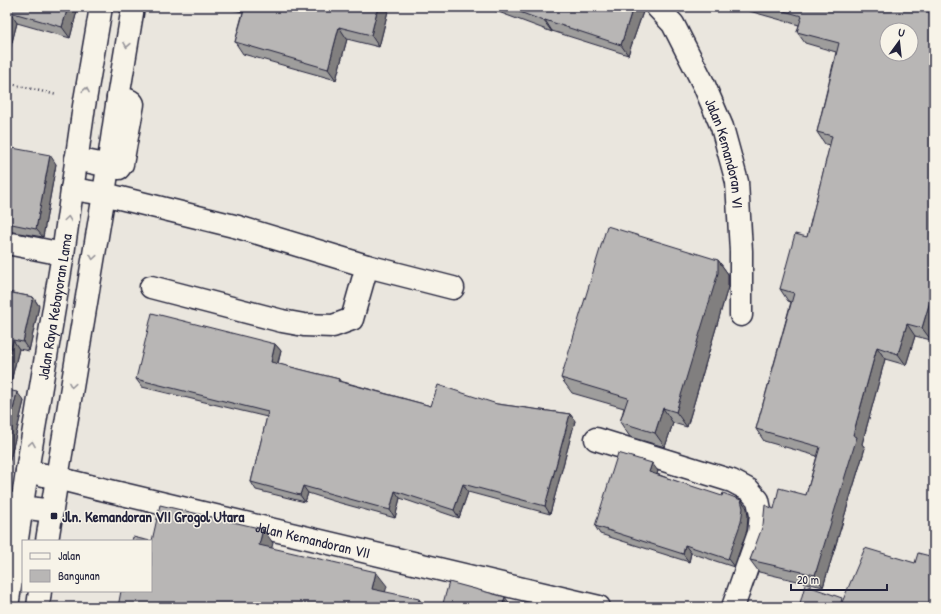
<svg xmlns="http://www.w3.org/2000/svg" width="941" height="614" font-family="'Patrick Hand',sans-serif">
<rect width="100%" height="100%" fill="#eae6de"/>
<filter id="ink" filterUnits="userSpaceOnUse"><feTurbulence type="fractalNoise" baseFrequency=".025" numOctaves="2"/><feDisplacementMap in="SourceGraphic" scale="8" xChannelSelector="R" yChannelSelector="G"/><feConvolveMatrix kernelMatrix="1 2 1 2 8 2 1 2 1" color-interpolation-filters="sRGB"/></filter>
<g filter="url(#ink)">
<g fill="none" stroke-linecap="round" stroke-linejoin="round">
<g stroke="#22223b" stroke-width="25">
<g id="minor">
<path id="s1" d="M 657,7 L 673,24 L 704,85 L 722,127 L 737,182 L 741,251 L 741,315"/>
<path d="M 76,159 L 119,168 L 122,164 L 133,104 C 131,99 123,99 118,98"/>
<path d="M 72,189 L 104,194 L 238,227 L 367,266 L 453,288"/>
<path d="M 7,243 L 63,254"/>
<path d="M 151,287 L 282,321 L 304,325 L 333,326 L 352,319 L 367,266"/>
<path d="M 596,439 L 732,481 L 749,490 L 758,500 L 761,515 L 759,533 L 733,607"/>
<path id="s2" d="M 27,471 L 57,478 L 93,487 L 599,607"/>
<path d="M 7,503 L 22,507 L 51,511"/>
</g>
</g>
<g stroke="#22223b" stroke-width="25">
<g id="major">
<path d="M 47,541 L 57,478 L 104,194 L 118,98 L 133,7"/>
<path id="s3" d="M 7,607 L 27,471 L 63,254 L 84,106 L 101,7"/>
<path d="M 38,607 L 40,591"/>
</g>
</g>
<path stroke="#22223b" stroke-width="2.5" stroke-dasharray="1 3" stroke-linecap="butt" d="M 7,83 L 57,95"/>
<use href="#minor" stroke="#f7f3e8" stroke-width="22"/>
<use href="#major" stroke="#f7f3e8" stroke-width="22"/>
</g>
<path fill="#9e9d9c" stroke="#22223b" d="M 7,7 L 78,7 L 70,38 L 17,23 L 7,61 Z
M 223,7 L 389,7 L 379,47 L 347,39 L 336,80 L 243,54 L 235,42 L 243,12 Z
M 485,7 L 642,7 L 644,9 L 628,55 L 552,31 L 552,32 Z
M 735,7 L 910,7 L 931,340 L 915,336 L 906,365 L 885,359 L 862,444 L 865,448 L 823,587 L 759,572 L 750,560 L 774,509 L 806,495 L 817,456 L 764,441 L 756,429 L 791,302 L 788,301 L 780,289 L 807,237 L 830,145 L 825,144 L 817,132 L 836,52 L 805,43 L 797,32 L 799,25 Z
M 7,147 L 56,164 L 43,237 L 7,231 Z
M 718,260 L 728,274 L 728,287 L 687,427 L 673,423 L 665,447 L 630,437 L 620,422 L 624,408 L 572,393 L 561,378 Z
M 7,292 L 33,297 L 39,306 L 29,351 L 19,349 L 9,390 L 24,401 L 7,472 Z
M 275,344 L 281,351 L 278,364 L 339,379 L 340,381 L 431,406 L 497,404 L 570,414 L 575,421 L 550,514 L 468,492 L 459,518 L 400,498 L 395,518 L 333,501 L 308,493 L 305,502 L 256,490 L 251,482 L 267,417 L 142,387 L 136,379 Z
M 658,471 L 657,474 L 747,508 L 748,516 L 747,530 L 734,567 L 691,553 L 689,562 L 600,534 L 595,526 Z"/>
<path fill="#817f7f" stroke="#22223b" d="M 68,7 L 78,7 L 70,38 L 62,27 Z
M 378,7 L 389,7 L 379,47 L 371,35 Z
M 633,7 L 642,7 L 644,9 L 628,55 L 621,45 Z
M 10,12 L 17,23 L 7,61 L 7,23 Z
M 545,20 L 552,31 L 552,32 L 544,21 Z
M 339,27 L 347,39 L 336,80 L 328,69 Z
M 50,155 L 56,164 L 43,237 L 36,229 Z
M 718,260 L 728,274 L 728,287 L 687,427 L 676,412 Z
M 934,288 L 934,328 L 931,340 L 922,328 Z
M 33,297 L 39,306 L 29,351 L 23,342 Z
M 907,324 L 915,336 L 906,365 L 898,354 Z
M 13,340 L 19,349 L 7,397 L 7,364 Z
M 275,344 L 281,351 L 276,369 L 271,362 Z
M 877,347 L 885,359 L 862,444 L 865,448 L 823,587 L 815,575 Z
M 17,392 L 24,401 L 7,472 L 7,437 Z
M 663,408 L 673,423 L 665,447 L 655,433 Z
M 570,414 L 575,421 L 550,514 L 545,506 Z
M 652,463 L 658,471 L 655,480 L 649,472 Z
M 463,484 L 468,492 L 459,518 L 454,510 Z
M 303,486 L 308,493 L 305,502 L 300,495 Z
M 395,491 L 400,498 L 395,518 L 390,510 Z
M 741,500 L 747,508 L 748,516 L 747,530 L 734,567 L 728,559 Z
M 263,529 L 273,543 L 269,559 L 259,545 Z
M 685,545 L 691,553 L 689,562 L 683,554 Z
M 376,572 L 387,586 L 382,604 L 372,589 Z
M 505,597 L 511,605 L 510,607 L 502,607 Z
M 419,599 L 425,607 L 418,607 Z"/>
<path fill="#b8b6b5" stroke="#22223b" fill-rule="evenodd" d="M 7,7 L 68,7 L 62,27 L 10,12 L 7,23 Z
M 245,7 L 378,7 L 371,35 L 339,27 L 328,69 L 235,42 Z
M 506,7 L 633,7 L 621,45 L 545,20 L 544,21 Z
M 769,7 L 910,7 L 934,13 L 934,288 L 922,328 L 907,324 L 898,354 L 877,347 L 853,435 L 857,437 L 815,575 L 750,560 L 763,525 L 765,505 L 774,509 L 779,488 L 806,495 L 820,447 L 756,429 L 794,293 L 780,289 L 795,234 L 807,237 L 832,136 L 817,132 L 839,43 L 797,32 L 802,16 ZM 887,30 L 911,30 L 911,54 L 887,54 Z
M 7,147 L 50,155 L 36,229 L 7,223 Z
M 607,226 L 718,260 L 718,273 L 676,412 L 663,408 L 655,433 L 620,422 L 628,398 L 561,378 Z
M 7,292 L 33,297 L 23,342 L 13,340 L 7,364 Z
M 152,313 L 275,344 L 271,362 L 339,379 L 338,381 L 431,406 L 438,385 L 497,404 L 570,414 L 545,506 L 463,484 L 454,510 L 395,491 L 390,510 L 328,493 L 303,486 L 300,495 L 251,482 L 268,412 L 136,379 Z
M 7,390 L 17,392 L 7,437 Z
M 618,453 L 652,463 L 649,472 L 722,496 L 723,493 L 741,500 L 743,508 L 741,522 L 728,559 L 685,545 L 683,554 L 595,526 Z
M 160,505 L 263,529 L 259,545 L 376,572 L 372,589 L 419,599 L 418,607 L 118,607 L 121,591 L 151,591 L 151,541 L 152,541 Z
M 133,537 L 150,541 L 132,541 Z
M 865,548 L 915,563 L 918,553 L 934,557 L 934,607 L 799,607 L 805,585 L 842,598 L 840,607 Z
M 449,582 L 505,597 L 502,607 L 442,607 Z"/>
<defs><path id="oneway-chevron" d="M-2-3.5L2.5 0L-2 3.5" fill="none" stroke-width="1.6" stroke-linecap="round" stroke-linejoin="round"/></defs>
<g stroke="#97959a">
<use href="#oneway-chevron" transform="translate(127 45) rotate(100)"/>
<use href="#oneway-chevron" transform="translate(86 90) rotate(-80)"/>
<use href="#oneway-chevron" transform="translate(68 219) rotate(-82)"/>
<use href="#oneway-chevron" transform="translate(93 257) rotate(99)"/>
<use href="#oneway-chevron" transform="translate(72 385) rotate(99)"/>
<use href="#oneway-chevron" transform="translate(32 444) rotate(-81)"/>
</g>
</g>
<rect fill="#22223b" stroke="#f7f3e8" stroke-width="1.5" x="50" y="512" width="8" height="8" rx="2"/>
<g text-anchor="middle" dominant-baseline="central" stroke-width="3" stroke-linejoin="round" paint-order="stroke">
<g font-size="15" fill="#22223b" stroke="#f7f3e8">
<text stroke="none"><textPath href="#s1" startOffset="164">Jalan Kemandoran VI</textPath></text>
<text stroke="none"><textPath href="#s3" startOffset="304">Jalan Raya Kebayoran Lama</textPath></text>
<text stroke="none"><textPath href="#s2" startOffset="294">Jalan Kemandoran VII</textPath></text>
</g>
<g font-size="15" font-weight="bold" fill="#22223b" stroke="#f7f3e8" text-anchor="start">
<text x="62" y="516">Jln. Kemandoran VII Grogol Utara</text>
</g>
</g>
<rect width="941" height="614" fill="none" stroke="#f7f3e8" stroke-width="24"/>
<rect x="12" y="12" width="917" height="590" fill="none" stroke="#22223b" stroke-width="1.5" filter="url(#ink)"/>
<rect x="22" y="540" width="130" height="52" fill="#f7f3e8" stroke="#a29fa3"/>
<rect x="30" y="553" width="20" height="6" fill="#f7f3e8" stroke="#a29fa3"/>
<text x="58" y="560" font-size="12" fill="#22223b">Jalan</text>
<rect x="30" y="570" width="20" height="12" fill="#b8b6b5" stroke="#a29fa3"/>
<text x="58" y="580" font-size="12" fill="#22223b">Bangunan</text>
<g transform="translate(899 42) rotate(15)"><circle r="19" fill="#f7f3e8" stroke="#a29fa3"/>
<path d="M0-3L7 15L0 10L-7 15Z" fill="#22223b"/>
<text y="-6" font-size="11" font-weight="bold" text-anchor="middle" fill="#22223b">U</text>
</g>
<path d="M791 584v6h96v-6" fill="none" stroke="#22223b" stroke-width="2"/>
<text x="797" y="584" font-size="12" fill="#22223b" stroke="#f7f3e8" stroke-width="3" paint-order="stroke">20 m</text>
</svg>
